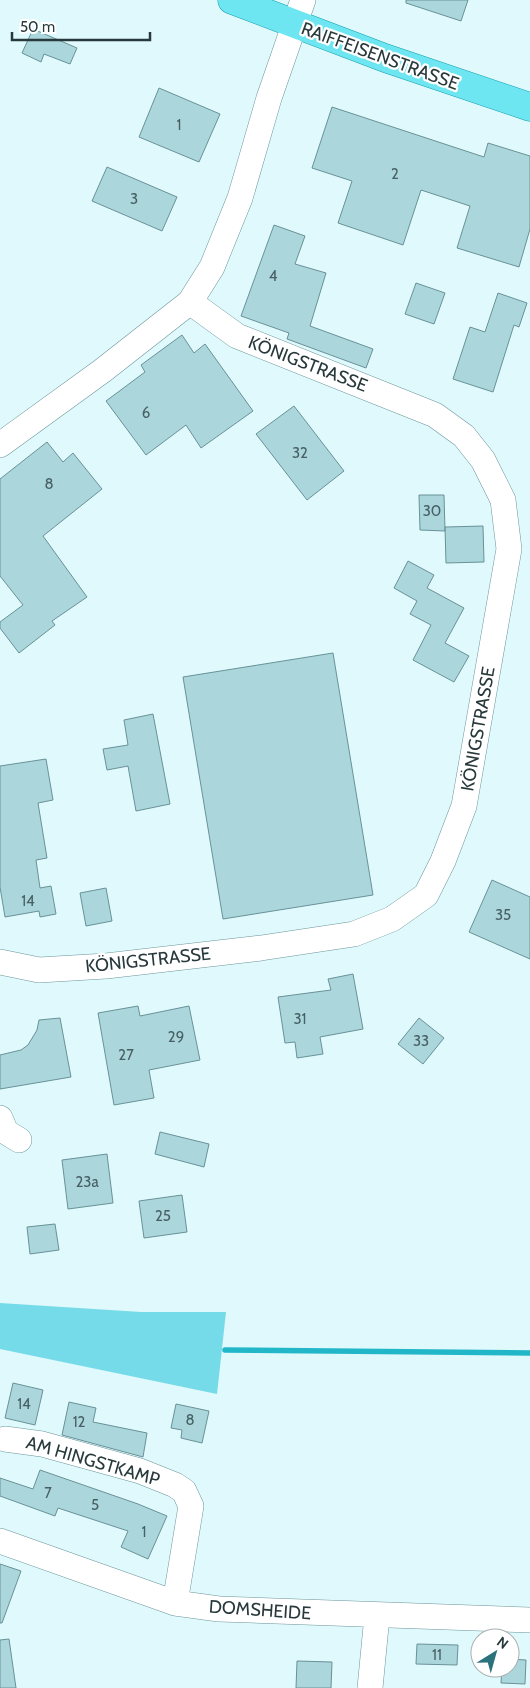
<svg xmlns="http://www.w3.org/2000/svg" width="530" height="1688" font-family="Cabin,sans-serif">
<rect width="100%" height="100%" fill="#dff9fc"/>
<path fill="#76dbe9" d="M 0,1303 L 141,1312 L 226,1312 L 217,1394 L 0,1349 Z"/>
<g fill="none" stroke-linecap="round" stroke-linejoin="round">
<path stroke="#22b7c8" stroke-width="5.5" d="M 225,1350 L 530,1353"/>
</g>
<path fill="#aad6dc" stroke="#699298" d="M 406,0 L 468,0 L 461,21 L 406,3 Z
M 33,29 L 77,48 L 70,64 L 44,54 L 41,62 L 22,53 Z
M 159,88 L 220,114 L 199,162 L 139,137 Z
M 332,107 L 484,157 L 488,143 L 530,156 L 530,229 L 519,267 L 457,248 L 470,206 L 421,190 L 403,245 L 338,223 L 352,181 L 312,168 Z
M 107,167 L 177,197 L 162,231 L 92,201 Z
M 274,225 L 305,236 L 295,264 L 326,273 L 310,326 L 373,349 L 366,368 L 287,339 L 289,333 L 241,316 Z
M 416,283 L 445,293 L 434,324 L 405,314 Z
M 498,293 L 527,303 L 519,327 L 514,325 L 493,392 L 453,379 L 470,327 L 485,332 Z
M 182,335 L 194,353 L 205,344 L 253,411 L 201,448 L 186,425 L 146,455 L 106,401 L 145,372 L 141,365 Z
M 294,406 L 344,471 L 307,500 L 256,434 Z
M 47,442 L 63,462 L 73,453 L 102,489 L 43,536 L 87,597 L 52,621 L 55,625 L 19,653 L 0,628 L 0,622 L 23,605 L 0,576 L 0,479 Z
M 419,495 L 444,495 L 445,531 L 420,530 Z
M 483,526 L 484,562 L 446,563 L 445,527 Z
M 408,561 L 434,575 L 427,588 L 464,608 L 445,643 L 469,656 L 454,682 L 413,660 L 431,625 L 410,614 L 417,601 L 394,588 Z
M 333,653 L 373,895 L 223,919 L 183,677 Z
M 153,714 L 170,804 L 136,811 L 128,766 L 107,770 L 103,749 L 128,745 L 124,720 Z
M 46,759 L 53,800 L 38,803 L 47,858 L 36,860 L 40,888 L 51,886 L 56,914 L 40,917 L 39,911 L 5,917 L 0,887 L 0,766 Z
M 492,880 L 530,897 L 530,959 L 469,932 Z
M 106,888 L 112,921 L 86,926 L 80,893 Z
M 353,974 L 363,1029 L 320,1037 L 323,1054 L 297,1058 L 295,1042 L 285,1043 L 278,997 L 331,990 L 328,979 Z
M 138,1006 L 140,1016 L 189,1006 L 200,1060 L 149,1070 L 154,1098 L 114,1105 L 98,1013 Z
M 60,1018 L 71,1077 L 0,1089 L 0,1055 L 21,1050 L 28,1045 L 37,1030 L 39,1020 Z
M 419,1018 L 444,1038 L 423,1064 L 398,1044 Z
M 160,1132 L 209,1144 L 204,1167 L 155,1154 Z
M 107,1154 L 113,1203 L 68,1209 L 62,1160 Z
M 182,1195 L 187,1232 L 144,1238 L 139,1201 Z
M 55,1224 L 59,1250 L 30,1254 L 27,1227 Z
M 13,1383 L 43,1390 L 35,1425 L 5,1418 Z
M 69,1402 L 96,1408 L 93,1422 L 147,1433 L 143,1457 L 62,1435 Z
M 176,1404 L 209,1411 L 202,1443 L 181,1438 L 182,1430 L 171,1428 Z
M 40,1470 L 138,1504 L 167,1516 L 148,1559 L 121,1547 L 128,1531 L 58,1508 L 55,1516 L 0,1496 L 0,1478 L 33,1489 Z
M 0,1564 L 21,1571 L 2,1623 L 0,1623 Z
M 9,1639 L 16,1688 L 0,1688 L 0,1640 Z
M 417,1644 L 458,1645 L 457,1665 L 416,1664 Z
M 510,1659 L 526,1660 L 525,1684 L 501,1683 L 502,1668 L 510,1668 Z
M 297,1661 L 332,1662 L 331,1688 L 296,1688 Z"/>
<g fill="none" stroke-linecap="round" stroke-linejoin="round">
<g stroke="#6c969c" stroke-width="26">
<path id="minor" d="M 0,445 L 102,371 L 190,302 L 212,267 L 240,198 L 269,98 L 303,0
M 0,962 L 39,970 L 106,966 L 261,948 L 354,934 L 392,919 L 426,895 L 443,861 L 464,806 L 509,549 L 503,500 L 483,460 L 464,436 L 435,415 L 237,336 L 190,302
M 0,1118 L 6,1132 L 19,1140
M 5,1439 L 42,1444 L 140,1471 L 175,1485 L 184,1491 L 191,1506 L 175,1603
M 0,1541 L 175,1603 L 219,1609 L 530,1620
M 370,1688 L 377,1616"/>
</g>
<g stroke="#159fad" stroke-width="29">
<path id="major" d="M 232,0 L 385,58 L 530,107"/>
</g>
<use href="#minor" stroke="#fff" stroke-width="25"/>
<use href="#major" stroke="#6de6f2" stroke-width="28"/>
</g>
<g text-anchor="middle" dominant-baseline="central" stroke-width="4.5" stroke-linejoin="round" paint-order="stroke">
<g font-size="15" fill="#486064">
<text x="179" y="125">1</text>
<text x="395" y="174">2</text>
<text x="134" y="199">3</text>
<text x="273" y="276">4</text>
<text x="146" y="413">6</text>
<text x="300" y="453">32</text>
<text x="49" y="484">8</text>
<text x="432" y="511">30</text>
<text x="28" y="901">14</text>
<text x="503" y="915">35</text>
<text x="300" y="1019">31</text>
<text x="176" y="1037">29</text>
<text x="421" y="1041">33</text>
<text x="126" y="1055">27</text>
<text x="87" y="1182">23a</text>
<text x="163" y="1216">25</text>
<text x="24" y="1404">14</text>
<text x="190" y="1420">8</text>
<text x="79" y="1422">12</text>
<text x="48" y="1493">7</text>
<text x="95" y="1505">5</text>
<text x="144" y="1532">1</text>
<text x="437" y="1655">11</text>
</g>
<g font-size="18" fill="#28393c" stroke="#fff">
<text transform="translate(380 56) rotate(20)">RAIFFEISENSTRASSE</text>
<text transform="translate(308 364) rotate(21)">KÖNIGSTRASSE</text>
<text transform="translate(478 729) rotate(-80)">KÖNIGSTRASSE</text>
<text transform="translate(148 960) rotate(-6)">KÖNIGSTRASSE</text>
<text transform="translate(93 1461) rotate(16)">AM HINGSTKAMP</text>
<text transform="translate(260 1610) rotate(4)">DOMSHEIDE</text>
</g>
</g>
<g transform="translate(495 1653) rotate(37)"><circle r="24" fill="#ffffff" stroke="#a9b0b1"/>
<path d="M0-4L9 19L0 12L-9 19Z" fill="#2a727c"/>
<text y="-8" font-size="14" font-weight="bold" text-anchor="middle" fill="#28393c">N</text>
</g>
<path d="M12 32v8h138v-8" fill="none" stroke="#28393c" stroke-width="2.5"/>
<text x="20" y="32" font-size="15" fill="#28393c" stroke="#ffffff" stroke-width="4" paint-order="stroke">50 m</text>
</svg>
